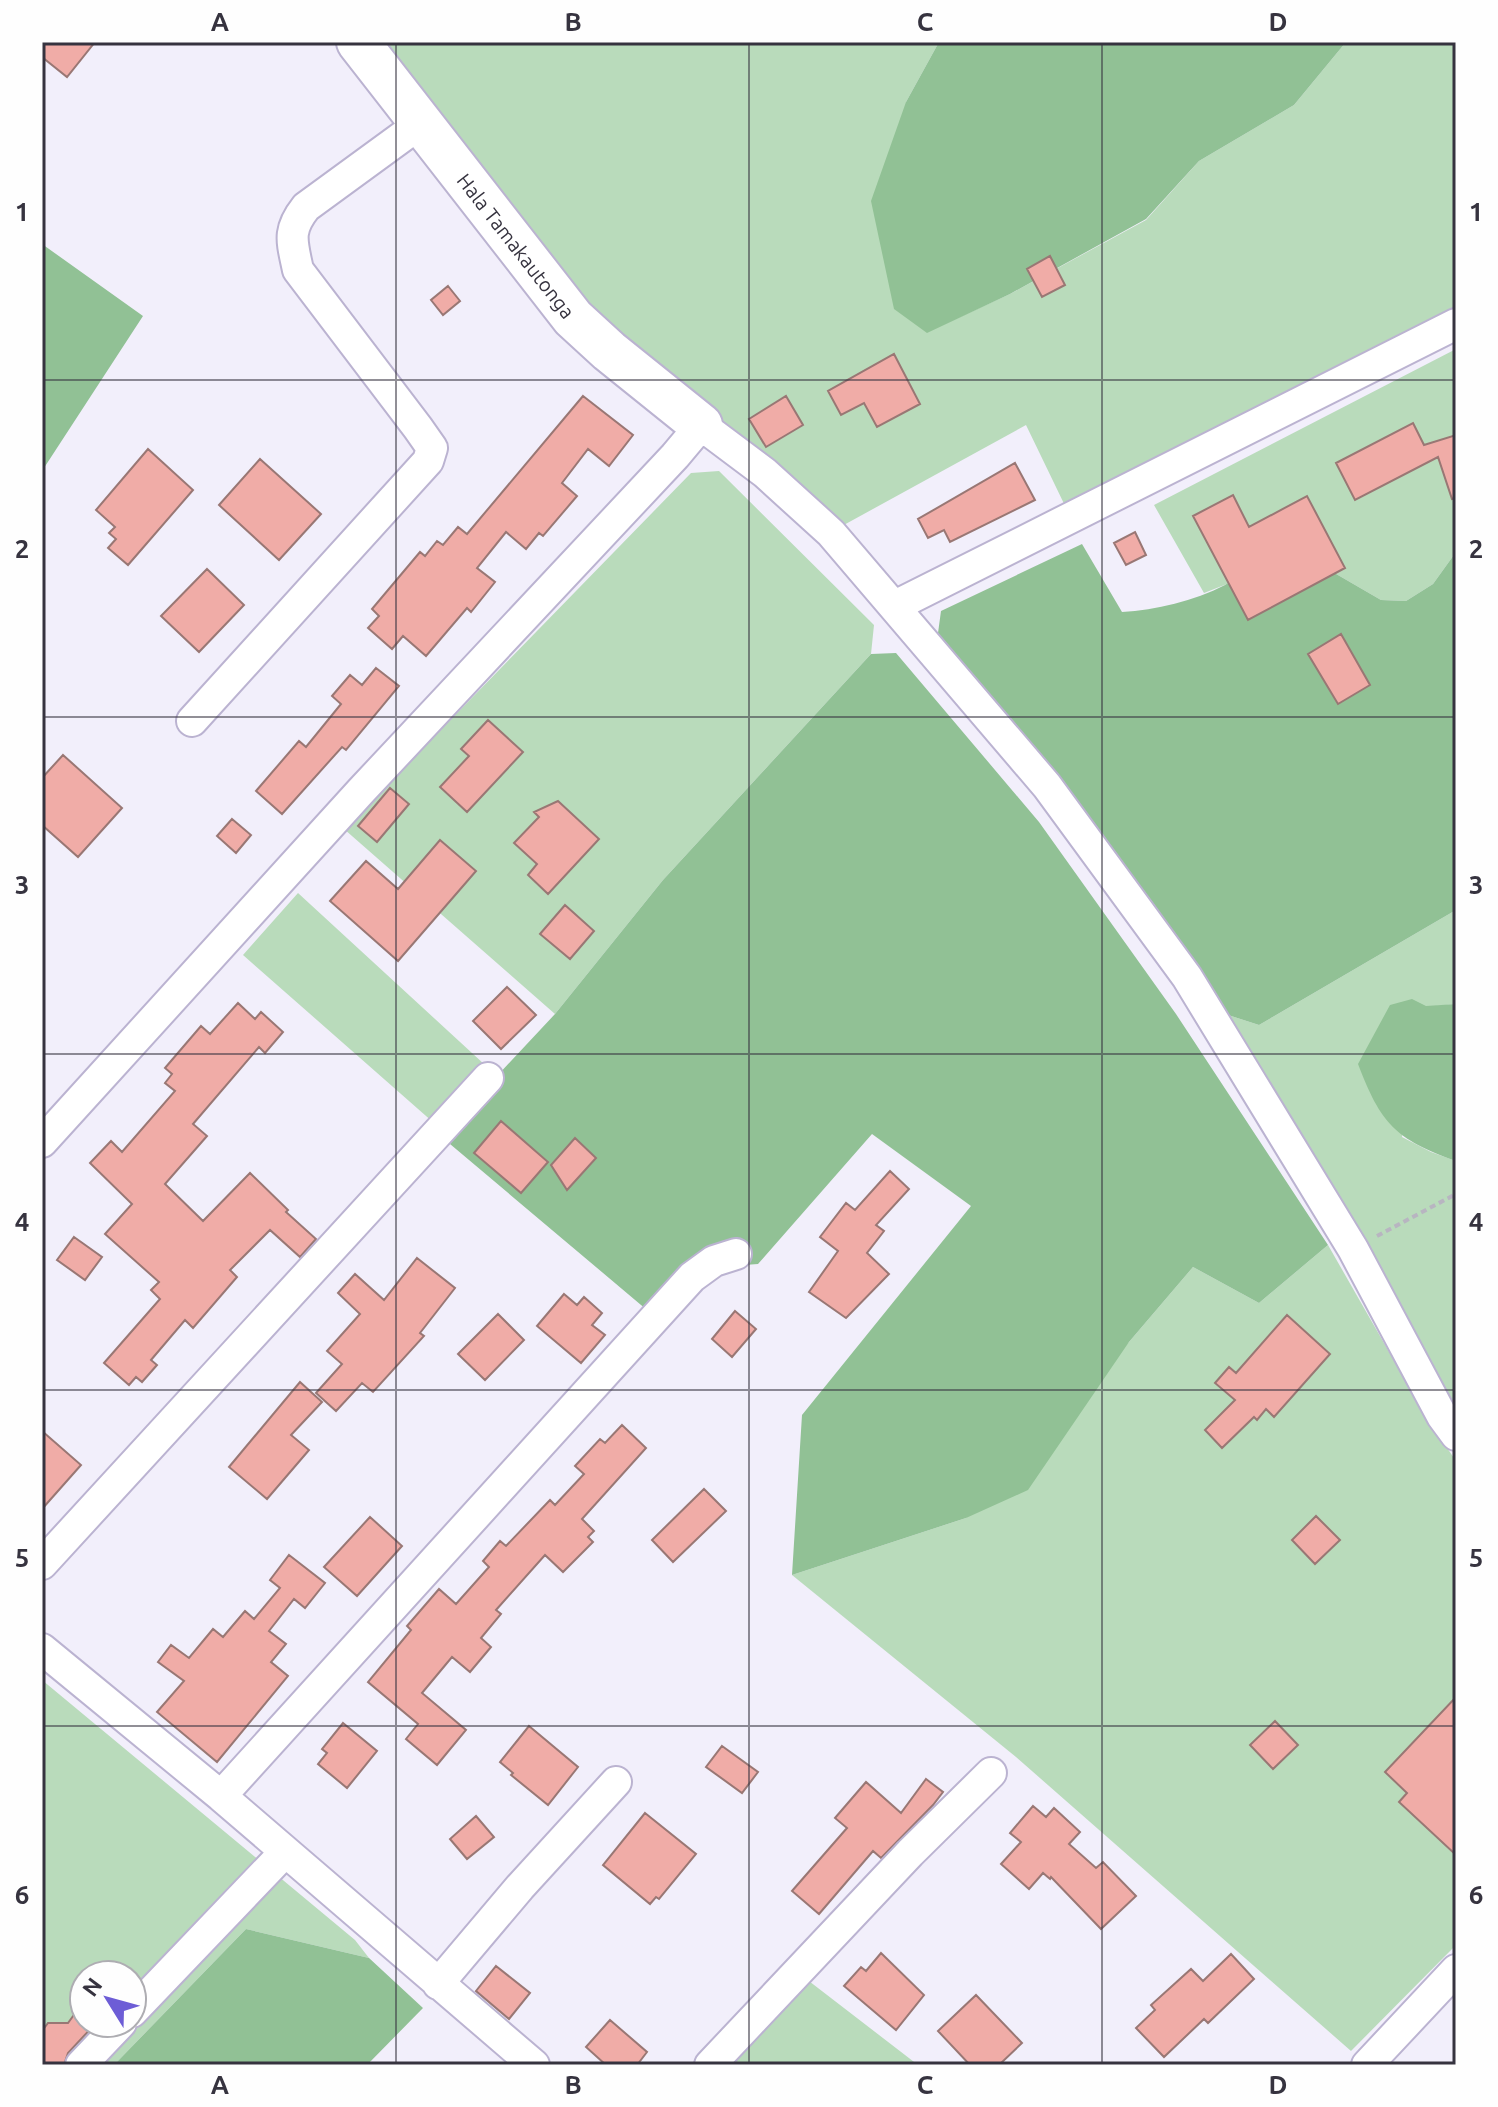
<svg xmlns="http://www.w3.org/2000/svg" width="1498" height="2107" font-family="Ubuntu,sans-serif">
<rect width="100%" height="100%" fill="#f2effb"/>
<path fill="#b9dbbb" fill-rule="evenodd" d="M 381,42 L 939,42 L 906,102 L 927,332 L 1010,294 L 1146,220 L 1199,161 L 1294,105 L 1346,42 L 1456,42 L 1456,315 L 1069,514 L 1026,425 L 842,526 L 626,359 Z
M 1456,349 L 1456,552 L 1433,584 L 1406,601 L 1381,600 L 1331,571 L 1259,557 L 1227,584 L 1204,593 L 1154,505 Z
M 719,471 L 874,625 L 871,654 L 663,880 L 555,1014 L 344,829 L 691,473 Z
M 298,893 L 497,1076 L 450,1144 L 434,1123 L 243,955 Z
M 1456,910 L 1456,1004 L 1426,1007 L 1402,1137 L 1431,1152 L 1456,1161 L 1456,1413 L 1225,1014 L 1259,1025 Z
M 1328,1245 L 1428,1420 L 1456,1461 L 1456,1945 L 1351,2051 L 1016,1757 L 792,1575 L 966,1518 L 1129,1342 L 1193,1267 L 1259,1303 Z
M 42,1680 L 355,1940 L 369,1958 L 246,1929 L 114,2065 L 42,2065 ZM 84,1975 L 132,1975 L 132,2023 L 84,2023 Z
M 805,1978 L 918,2065 L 723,2065 Z"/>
<path fill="#91c195" d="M 939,42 L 1346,42 L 1294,105 L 1199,161 L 1146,219 L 1010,294 L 927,333 L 894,309 L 871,201 L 906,102 Z
M 42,244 L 143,316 L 42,471 Z
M 1082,544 L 1122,612 C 1156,610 1194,601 1225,585 C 1237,578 1248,566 1259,557 L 1331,571 L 1381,600 L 1406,601 L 1433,584 L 1456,552 L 1456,910 L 1259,1025 L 1225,1014 L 1154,904 L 938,633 L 941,611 Z
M 896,653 L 1039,822 L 1176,1014 L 1328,1245 L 1259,1303 L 1193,1267 L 1129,1342 L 1028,1490 L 966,1518 L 792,1575 L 802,1415 L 971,1206 L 872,1134 L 758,1264 L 717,1267 L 660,1321 L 450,1144 L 497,1076 L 555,1014 L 663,880 L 871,654 Z
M 1412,999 L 1426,1006 L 1456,1004 L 1456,1161 C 1395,1139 1381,1124 1358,1064 L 1390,1005 Z
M 246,1929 L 369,1958 L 423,2008 L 367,2065 L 114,2065 Z"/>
<path fill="#f0aca7" stroke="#997774" stroke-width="2" d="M 42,42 L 95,42 L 67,77 L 42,57 Z
M 1050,256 L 1065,285 L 1042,297 L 1027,269 Z
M 448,286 L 460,301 L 443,315 L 431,300 Z
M 894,354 L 920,404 L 877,427 L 864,403 L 841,415 L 828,391 Z
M 583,396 L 633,435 L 609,466 L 588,449 L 562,483 L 577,496 L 543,536 L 539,533 L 526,549 L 506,532 L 477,568 L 495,582 L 471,612 L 467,608 L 426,656 L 403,636 L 392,649 L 368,628 L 379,616 L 372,609 L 420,552 L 425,556 L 437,541 L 443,545 L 458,527 L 467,534 Z
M 786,396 L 803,425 L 766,447 L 749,419 Z
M 1413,423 L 1424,445 L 1456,435 L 1456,498 L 1452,499 L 1438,457 L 1355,500 L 1336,463 Z
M 148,449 L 193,490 L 128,565 L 108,548 L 116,539 L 109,533 L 115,527 L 96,510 Z
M 260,459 L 321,514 L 279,560 L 219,505 Z
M 1015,463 L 1035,500 L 950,542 L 944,530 L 928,538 L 918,519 Z
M 1233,495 L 1249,527 L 1307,496 L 1345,568 L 1248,620 L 1193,516 Z
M 1135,532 L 1146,555 L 1126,565 L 1114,543 Z
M 207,569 L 244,605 L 199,652 L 161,616 Z
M 1341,634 L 1370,685 L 1338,704 L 1308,654 Z
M 376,668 L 399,686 L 346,750 L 342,747 L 282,814 L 256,791 L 299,741 L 306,747 L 341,704 L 332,696 L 350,675 L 362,685 Z
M 488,720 L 523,752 L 467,812 L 440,787 L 469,756 L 461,749 Z
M 63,755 L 122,808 L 78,857 L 42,825 L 42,778 Z
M 390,788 L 409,804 L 377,842 L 358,826 Z
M 558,801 L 599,839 L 548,894 L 528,875 L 537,864 L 514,843 L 539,817 L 534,812 Z
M 232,819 L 251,835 L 236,853 L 217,836 Z
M 440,840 L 476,871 L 398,961 L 330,901 L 366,861 L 398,889 Z
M 565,905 L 594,931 L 570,959 L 540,934 Z
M 507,987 L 536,1015 L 501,1049 L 473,1021 Z
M 238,1003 L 255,1019 L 261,1012 L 283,1032 L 265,1053 L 259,1047 L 193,1124 L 207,1136 L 165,1184 L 203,1221 L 250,1173 L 288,1210 L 286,1212 L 316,1239 L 300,1257 L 270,1230 L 230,1270 L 237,1277 L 193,1328 L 185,1320 L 151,1360 L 157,1365 L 142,1382 L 136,1377 L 129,1385 L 104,1363 L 160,1299 L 151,1290 L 159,1282 L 105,1234 L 132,1204 L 90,1163 L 111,1141 L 122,1152 L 175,1091 L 165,1083 L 172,1074 L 165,1068 L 201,1026 L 210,1034 Z
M 501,1121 L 548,1162 L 521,1193 L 474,1153 Z
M 575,1138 L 596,1158 L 567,1190 L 551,1165 Z
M 890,1171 L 909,1189 L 876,1225 L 884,1231 L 867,1253 L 889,1274 L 846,1318 L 809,1292 L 838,1251 L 820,1237 L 846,1203 L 855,1210 Z
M 74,1237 L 102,1257 L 85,1280 L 57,1260 Z
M 417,1258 L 455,1288 L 420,1333 L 424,1336 L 373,1392 L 362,1383 L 336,1411 L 316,1393 L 342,1364 L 327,1351 L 360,1314 L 338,1293 L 355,1274 L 384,1300 Z
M 564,1294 L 577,1305 L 584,1297 L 602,1313 L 592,1325 L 605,1335 L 581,1363 L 537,1326 Z
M 735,1311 L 756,1329 L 732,1357 L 712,1339 Z
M 498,1314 L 524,1340 L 485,1380 L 458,1354 Z
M 1287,1315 L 1330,1354 L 1274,1417 L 1266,1409 L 1257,1420 L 1254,1417 L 1222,1448 L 1205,1430 L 1235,1400 L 1215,1383 L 1229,1367 L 1236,1373 Z
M 300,1382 L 322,1402 L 291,1435 L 309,1450 L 267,1499 L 229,1467 Z
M 622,1425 L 646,1448 L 582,1519 L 594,1531 L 588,1537 L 593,1542 L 563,1572 L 545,1555 L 496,1610 L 501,1614 L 481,1638 L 491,1647 L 470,1672 L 452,1657 L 422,1693 L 466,1730 L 437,1765 L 406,1739 L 418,1724 L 368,1682 L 411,1630 L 407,1626 L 439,1589 L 456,1604 L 489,1567 L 483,1561 L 500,1541 L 506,1546 L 550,1500 L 555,1505 L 584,1474 L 575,1466 L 600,1439 L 605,1443 Z
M 42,1431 L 81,1465 L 42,1509 Z
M 704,1489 L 726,1511 L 673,1562 L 652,1540 Z
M 1316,1516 L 1340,1540 L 1315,1564 L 1292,1540 Z
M 370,1517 L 402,1546 L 357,1596 L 324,1567 Z
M 289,1555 L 325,1583 L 305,1608 L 294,1599 L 269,1631 L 286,1644 L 271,1662 L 288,1676 L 217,1762 L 157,1712 L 184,1681 L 158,1662 L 171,1645 L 189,1658 L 213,1629 L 223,1637 L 245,1611 L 254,1619 L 280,1588 L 270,1580 Z
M 1456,1697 L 1456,1855 L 1399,1802 L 1407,1793 L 1385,1772 Z
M 1275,1721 L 1298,1745 L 1273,1769 L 1250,1745 Z
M 343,1723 L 377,1751 L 347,1788 L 318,1764 L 327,1753 L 322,1749 Z
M 529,1726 L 578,1767 L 548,1805 L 511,1775 L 513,1773 L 500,1762 Z
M 722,1746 L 758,1772 L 742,1793 L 706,1767 Z
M 926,1779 L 943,1792 L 933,1805 L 881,1858 L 873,1851 L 819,1914 L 792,1891 L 847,1828 L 835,1818 L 866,1782 L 901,1813 Z
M 1033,1806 L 1046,1817 L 1054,1808 L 1080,1832 L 1069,1844 L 1096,1868 L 1103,1862 L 1136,1896 L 1101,1929 L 1051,1877 L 1050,1879 L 1043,1873 L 1029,1889 L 1001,1864 L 1021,1842 L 1010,1833 Z
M 645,1813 L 696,1854 L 659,1899 L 656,1897 L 650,1904 L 603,1865 Z
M 476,1816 L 494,1837 L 467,1859 L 450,1839 Z
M 881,1953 L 924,1995 L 896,2030 L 844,1986 L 861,1967 L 866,1971 Z
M 1231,1954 L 1254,1979 L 1208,2023 L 1204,2019 L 1164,2057 L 1136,2028 L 1155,2010 L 1151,2005 L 1191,1969 L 1203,1981 Z
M 496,1966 L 530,1993 L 509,2019 L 476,1991 Z
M 976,1995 L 1022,2043 L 999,2065 L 970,2065 L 938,2031 Z
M 84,2001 L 84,2023 L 96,2023 L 68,2053 L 64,2065 L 42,2065 L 42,2031 L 48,2023 L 68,2023 Z
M 610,2020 L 647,2052 L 637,2065 L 606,2065 L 586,2047 Z"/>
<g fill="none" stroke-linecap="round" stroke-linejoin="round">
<g stroke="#bbb3d1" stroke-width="34">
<path id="street" d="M 895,606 L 1456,324
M 192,721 L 428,461 L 432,448 L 418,428 L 298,270 C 292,241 287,231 306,207 L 421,123
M 42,1142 L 361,791 L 675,456 L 701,425 L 765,473 L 831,533 L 1047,786 L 1187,977 L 1353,1249 L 1442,1416 L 1456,1435
M 42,1564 L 488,1078
M 42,1649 L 221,1796 L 534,2065
M 221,1796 L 692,1277 L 714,1261 L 736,1254
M 438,1984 L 520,1887 L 616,1782
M 132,2012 L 285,1852
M 81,2065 L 121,2023
M 710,2065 L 910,1853 L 991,1773
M 1367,2065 L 1456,1970"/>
</g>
<g stroke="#bbb3d1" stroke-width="46">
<g id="secondary">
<path id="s1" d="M 358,42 L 573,318 L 609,351 L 701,425"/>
</g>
</g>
<path stroke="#b8b5c1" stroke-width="4" stroke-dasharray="6 4" stroke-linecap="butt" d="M 1377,1236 L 1456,1194"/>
<use href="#street" stroke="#fff" stroke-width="30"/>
<use href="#secondary" stroke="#fff" stroke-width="42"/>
</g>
<path fill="none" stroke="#36333f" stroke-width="2" stroke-opacity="0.55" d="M 396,42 L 396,2065M 749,42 L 749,2065M 1102,42 L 1102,2065M 42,380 L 1456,380M 42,717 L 1456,717M 42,1054 L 1456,1054M 42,1390 L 1456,1390M 42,1726 L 1456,1726"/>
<g text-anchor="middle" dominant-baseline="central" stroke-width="7" stroke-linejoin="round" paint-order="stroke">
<g font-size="20" fill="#36333f" stroke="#fefefe">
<text stroke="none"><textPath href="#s1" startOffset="258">Hala Tamakautonga</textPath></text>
</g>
</g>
<rect width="1498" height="2107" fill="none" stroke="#fefefe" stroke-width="88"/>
<g transform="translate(108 1999) rotate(307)"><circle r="38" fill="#fefefe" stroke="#aeadb2" stroke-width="2"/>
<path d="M0-6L14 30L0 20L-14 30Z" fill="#6d5dd6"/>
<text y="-12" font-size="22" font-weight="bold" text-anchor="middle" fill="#36333f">N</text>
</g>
<rect x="44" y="44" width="1410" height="2019" fill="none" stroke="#36333f" stroke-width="3"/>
<g font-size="26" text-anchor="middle" font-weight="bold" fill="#36333f">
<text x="220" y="31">A</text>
<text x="573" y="31">B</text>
<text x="925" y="31">C</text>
<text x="1278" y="31">D</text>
<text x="22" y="221">1</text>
<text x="1476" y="221">1</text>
<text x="22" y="558">2</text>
<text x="1476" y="558">2</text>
<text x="22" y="894">3</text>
<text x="1476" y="894">3</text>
<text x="22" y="1231">4</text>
<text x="1476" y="1231">4</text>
<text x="22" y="1567">5</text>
<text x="1476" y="1567">5</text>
<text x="22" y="1904">6</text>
<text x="1476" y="1904">6</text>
<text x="220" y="2094">A</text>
<text x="573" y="2094">B</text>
<text x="925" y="2094">C</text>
<text x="1278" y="2094">D</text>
</g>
</svg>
